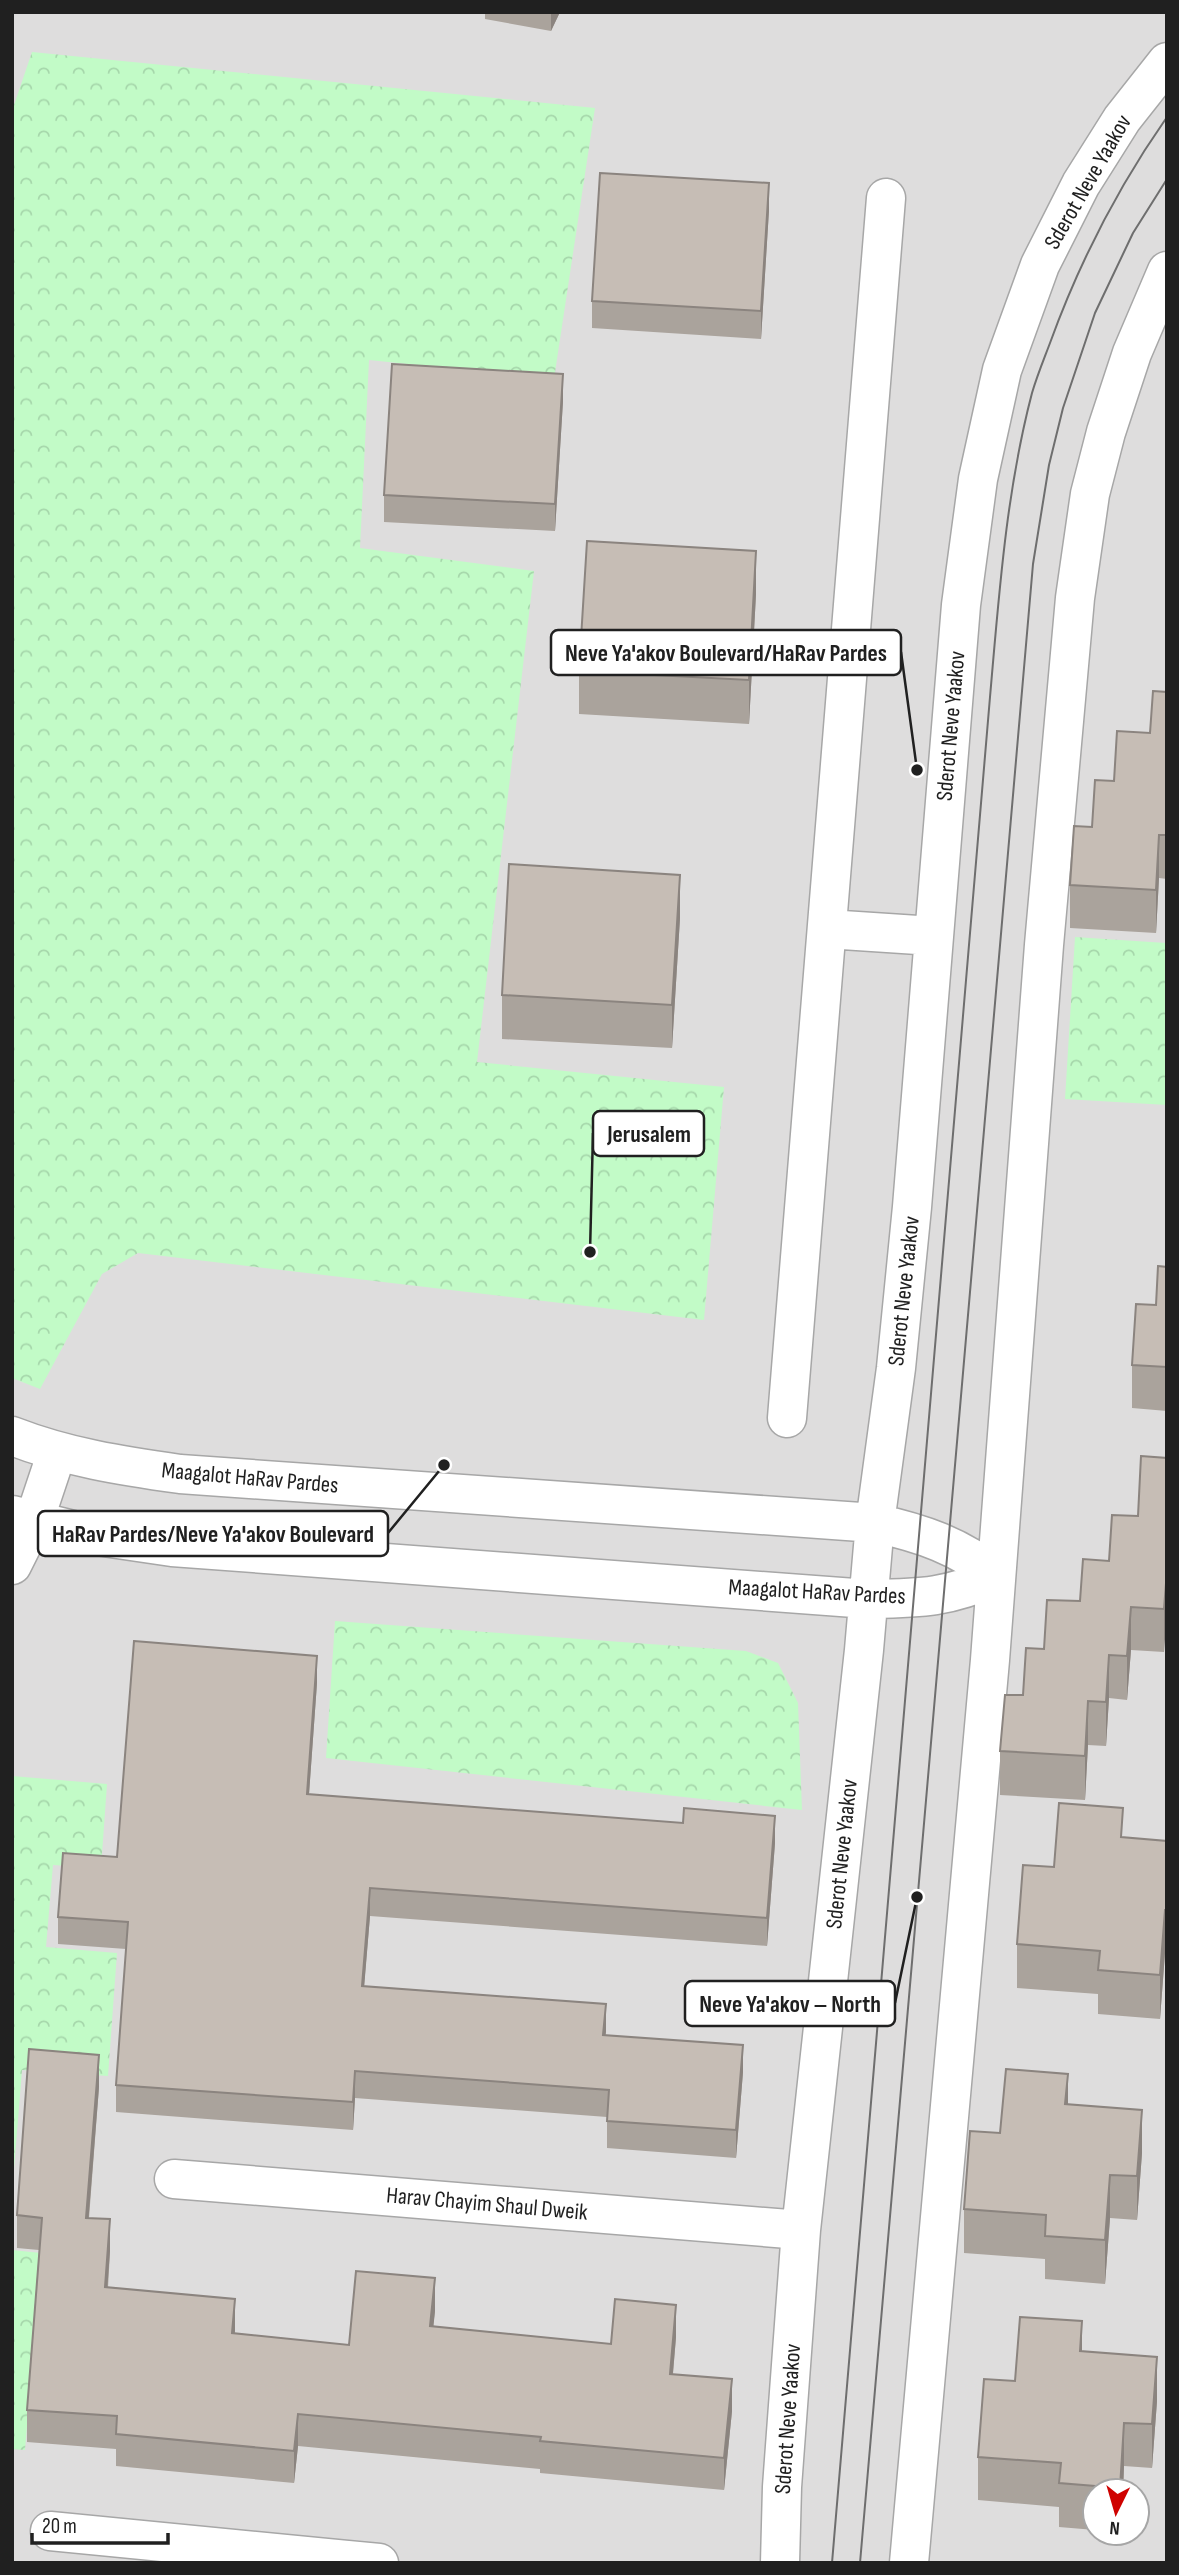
<svg xmlns="http://www.w3.org/2000/svg" width="1179" height="2575" font-family="'Sofia Sans Condensed',sans-serif">
<defs>
<pattern id="park-crowns" width="20" height="18" patternUnits="userSpaceOnUse" patternTransform="scale(1.75)"><rect width="20" height="18" fill="#c2fbc7"/><path d="M2 6a3 3 0 1 1 6 0M12 15a3 3 0 1 1 6 0" fill="none" stroke="#a6d7ab"/></pattern>
</defs>
<rect width="100%" height="100%" fill="#f1ede6"/>
<path fill="#dedddd" fill-rule="evenodd" d="M 12,12 L 1167,12 L 1167,2563 L 12,2563 ZM 1095,2491 L 1137,2491 L 1137,2533 L 1095,2533 Z"/>
<path fill="url(#park-crowns)" d="M 32,52 L 595,108 L 554,379 L 369,360 L 360,548 L 534,571 L 477,1062 L 724,1087 L 704,1320 L 138,1253 L 102,1274 L 40,1389 L 12,1378 L 12,111 Z
M 1075,937 L 1166,943 L 1167,941 L 1167,1105 L 1065,1099 Z
M 335,1621 L 746,1651 L 778,1663 L 798,1703 L 802,1810 L 326,1758 Z
M 12,1776 L 107,1784 L 101,1868 L 53,1865 L 46,1947 L 117,1953 L 108,2076 L 22,2070 L 12,2194 Z
M 12,2250 L 41,2253 L 25,2450 L 12,2449 Z"/>
<g fill="none" stroke-linecap="round" stroke-linejoin="round">
<g stroke="#a7a7a7" stroke-width="41">
<path id="minor" d="M 827,929 L 933,936
M 787,1418 L 886,198
M 12,1436 C 66,1457 122,1466 180,1474 L 875,1523 C 921,1533 960,1546 996,1576
M 12,1515 L 97,1536 L 172,1547 L 868,1599 C 920,1598 948,1598 996,1576
M 12,1565 L 34,1521 L 57,1452
M 174,2179 L 801,2230
M 50,2531 L 379,2563
M 780,2563 L 782,2487 L 801,2230 L 864,1650 L 875,1523 L 896,1368 L 912,1207 L 961,605 L 978,479 L 1002,370 L 1040,265 L 1081,184 L 1122,119 L 1167,62
M 909,2563 L 990,1660 L 1044,945 L 1075,598 L 1090,494 L 1106,432 L 1132,353 L 1167,271"/>
</g>
<use href="#minor" stroke="#fff" stroke-width="38"/>
<path stroke="#6e6e6e" stroke-width="2" d="M 832,2563 L 990,697 C 999,595 1006,492 1032,393 C 1037,376 1044,359 1050,343 C 1079,263 1118,187 1167,117
M 860,2563 L 1033,564 L 1049,465 L 1063,408 L 1095,313 L 1133,233 L 1167,179"/>
</g>
<path fill="#aaa39c" d="M 485,12 L 560,12 L 551,31 L 485,19 Z
M 769,210 L 761,339 L 592,328 L 592,301 Z
M 563,401 L 555,531 L 384,522 L 384,495 Z
M 756,594 L 749,724 L 579,714 L 579,671 Z
M 1167,692 L 1167,879 L 1159,878 L 1156,933 L 1070,928 L 1070,885 L 1092,827 L 1114,781 L 1150,733 Z
M 680,918 L 672,1048 L 502,1039 L 502,995 Z
M 1167,1267 L 1167,1411 L 1132,1408 L 1132,1365 L 1156,1305 Z
M 1167,1458 L 1164,1652 L 1131,1650 L 1127,1700 L 1109,1698 L 1106,1746 L 1088,1745 L 1085,1800 L 1000,1795 L 1000,1751 L 1023,1695 L 1044,1649 L 1109,1561 L 1138,1516 Z
M 317,1683 L 309,1794 L 775,1843 L 767,1946 L 370,1916 L 364,1986 L 606,2035 L 743,2072 L 736,2158 L 607,2148 L 607,2117 L 355,2098 L 353,2130 L 116,2112 L 116,2085 L 126,1949 L 58,1944 L 58,1917 L 117,1857 Z
M 1123,1837 L 1167,1841 L 1167,1954 L 1165,1953 L 1160,2019 L 1098,2014 L 1098,1994 L 1017,1988 L 1017,1944 L 1054,1867 Z
M 99,2087 L 89,2218 L 110,2251 L 108,2288 L 235,2333 L 349,2345 L 435,2311 L 433,2327 L 611,2344 L 676,2337 L 673,2374 L 732,2411 L 724,2490 L 540,2473 L 540,2469 L 298,2446 L 294,2483 L 116,2466 L 116,2449 L 27,2442 L 27,2410 L 39,2250 L 17,2248 L 17,2215 Z
M 1068,2104 L 1142,2153 L 1137,2220 L 1110,2218 L 1105,2284 L 1045,2279 L 1045,2259 L 964,2253 L 964,2209 L 1000,2133 Z
M 1082,2352 L 1157,2401 L 1152,2468 L 1124,2466 L 1123,2491 L 1095,2491 L 1095,2530 L 1059,2527 L 1059,2507 L 978,2500 L 978,2457 L 1015,2381 Z"/>
<path fill="#8b847f" d="M 551,12 L 560,12 L 551,31 Z
M 769,183 L 769,210 L 761,339 L 761,311 Z
M 563,374 L 563,401 L 555,531 L 555,504 Z
M 756,551 L 756,594 L 749,724 L 749,680 Z
M 1159,835 L 1159,878 L 1156,933 L 1156,890 Z
M 680,875 L 680,918 L 672,1048 L 672,1005 Z
M 1167,1570 L 1167,1613 L 1164,1652 L 1164,1609 Z
M 1131,1607 L 1131,1650 L 1127,1700 L 1127,1656 Z
M 1109,1655 L 1109,1698 L 1106,1746 L 1106,1702 Z
M 317,1656 L 317,1683 L 307,1822 L 307,1794 Z
M 1088,1701 L 1088,1745 L 1085,1800 L 1085,1756 Z
M 775,1816 L 775,1843 L 767,1946 L 767,1918 Z
M 370,1888 L 370,1916 L 362,2013 L 362,1986 Z
M 1165,1910 L 1165,1953 L 1160,2019 L 1160,1975 Z
M 606,2004 L 606,2032 L 603,2062 L 603,2035 Z
M 743,2045 L 743,2072 L 736,2158 L 736,2130 Z
M 99,2055 L 99,2087 L 86,2250 L 86,2218 Z
M 355,2071 L 355,2098 L 353,2130 L 353,2102 Z
M 1068,2074 L 1068,2118 L 1065,2104 Z
M 1142,2110 L 1142,2153 L 1137,2220 L 1137,2176 Z
M 1110,2175 L 1110,2218 L 1105,2284 L 1105,2240 Z
M 110,2219 L 110,2251 L 105,2320 L 105,2287 Z
M 435,2278 L 435,2311 L 430,2359 L 430,2326 Z
M 235,2299 L 235,2331 L 232,2365 L 232,2333 Z
M 676,2305 L 676,2337 L 670,2406 L 670,2374 Z
M 1082,2321 L 1082,2365 L 1080,2351 Z
M 1157,2357 L 1157,2401 L 1152,2468 L 1152,2424 Z
M 732,2379 L 732,2411 L 724,2490 L 724,2458 Z
M 298,2414 L 298,2446 L 294,2483 L 294,2451 Z
M 1124,2423 L 1124,2466 L 1123,2491 L 1120,2491 Z"/>
<path fill="#c6bdb5" stroke="#8b847f" stroke-width="2" d="M 600,173 L 769,183 L 761,311 L 592,301 Z
M 392,364 L 563,374 L 555,504 L 384,495 Z
M 587,541 L 756,551 L 749,680 L 579,671 Z
M 1153,691 L 1167,692 L 1167,835 L 1159,835 L 1156,890 L 1070,885 L 1074,826 L 1092,827 L 1095,780 L 1114,781 L 1117,731 L 1150,733 Z
M 509,864 L 680,875 L 672,1005 L 502,995 Z
M 1158,1266 L 1167,1267 L 1167,1367 L 1132,1365 L 1136,1304 L 1156,1305 Z
M 1141,1456 L 1167,1458 L 1167,1570 L 1164,1609 L 1131,1607 L 1127,1656 L 1109,1655 L 1106,1702 L 1088,1701 L 1085,1756 L 1000,1751 L 1005,1695 L 1023,1695 L 1026,1648 L 1044,1649 L 1047,1600 L 1080,1601 L 1083,1559 L 1109,1561 L 1112,1515 L 1138,1516 Z
M 134,1641 L 317,1656 L 307,1794 L 683,1823 L 684,1808 L 775,1816 L 767,1918 L 370,1888 L 362,1986 L 606,2004 L 603,2035 L 743,2045 L 736,2130 L 607,2121 L 609,2090 L 355,2071 L 353,2102 L 116,2085 L 128,1922 L 58,1917 L 63,1853 L 117,1857 Z
M 1059,1803 L 1123,1808 L 1121,1837 L 1167,1841 L 1167,1910 L 1165,1910 L 1160,1975 L 1098,1970 L 1100,1951 L 1017,1944 L 1023,1865 L 1054,1867 Z
M 29,2049 L 99,2055 L 86,2218 L 110,2219 L 105,2287 L 235,2299 L 232,2333 L 349,2345 L 356,2271 L 435,2278 L 430,2326 L 611,2344 L 615,2299 L 676,2305 L 670,2374 L 732,2379 L 724,2458 L 540,2441 L 541,2437 L 298,2414 L 294,2451 L 116,2434 L 117,2416 L 27,2410 L 42,2218 L 17,2215 Z
M 1006,2069 L 1068,2074 L 1065,2104 L 1142,2110 L 1137,2176 L 1110,2175 L 1105,2240 L 1045,2236 L 1046,2215 L 964,2209 L 970,2131 L 1000,2133 Z
M 1020,2317 L 1082,2321 L 1080,2351 L 1157,2357 L 1152,2424 L 1124,2423 L 1120,2488 L 1059,2483 L 1061,2463 L 978,2457 L 984,2379 L 1015,2381 Z"/>
<g text-anchor="middle" dominant-baseline="central" stroke-width="6" stroke-linejoin="round" paint-order="stroke">
<g font-size="23" fill="#202020" stroke="#fff">
<text transform="translate(1088 182) rotate(-60)">Sderot Neve Yaakov</text>
<text transform="translate(951 726) rotate(-85)">Sderot Neve Yaakov</text>
<text transform="translate(904 1291) rotate(-84)">Sderot Neve Yaakov</text>
<text transform="translate(250 1478) rotate(5)">Maagalot HaRav Pardes</text>
<text transform="translate(817 1592) rotate(3)">Maagalot HaRav Pardes</text>
<text transform="translate(842 1854) rotate(-84)">Sderot Neve Yaakov</text>
<text transform="translate(487 2204) rotate(5)">Harav Chayim Shaul Dweik</text>
<text transform="translate(788 2419) rotate(-86)">Sderot Neve Yaakov</text>
</g>
</g>
<path fill="none" stroke="#202020" stroke-width="2.5" d="M917 770L901 652M590 1252L593 1133M444 1465L388 1533M917 1897L895 2003"/>
<g fill="#202020" stroke="#fff" stroke-width="2.5">
<circle cx="917" cy="770" r="7"/>
<circle cx="590" cy="1252" r="7"/>
<circle cx="444" cy="1465" r="7"/>
<circle cx="917" cy="1897" r="7"/>
</g>
<g fill="#fff" stroke="#202020" stroke-width="2.5">
<rect x="551" y="630" width="350" height="45" rx="7"/>
<rect x="593" y="1111" width="111" height="45" rx="7"/>
<rect x="38" y="1511" width="350" height="45" rx="7"/>
<rect x="685" y="1981" width="210" height="45" rx="7"/>
</g>
<g font-size="24" text-anchor="middle" font-weight="bold" fill="#202020">
<text x="726" y="661">Neve Ya'akov Boulevard/HaRav Pardes</text>
<text x="649" y="1142">Jerusalem</text>
<text x="213" y="1542">HaRav Pardes/Neve Ya'akov Boulevard</text>
<text x="790" y="2012">Neve Ya'akov – North</text>
</g>
<rect width="1179" height="2575" fill="none" stroke="#202020" stroke-width="28"/>
<g transform="translate(1116 2512) rotate(185)"><circle r="33" fill="#ffffff" stroke="#a6a6a6" stroke-width="2"/>
<path d="M0-5L12 26L0 18L-12 26Z" fill="#cf0200"/>
<text y="-10" font-size="19" font-weight="bold" text-anchor="middle" fill="#202020">N</text>
</g>
<path d="M32 2533v10h136v-10" fill="none" stroke="#202020" stroke-width="3.5"/>
<text x="42" y="2533" font-size="21" fill="#202020" stroke="#ffffff" stroke-width="5" paint-order="stroke">20 m</text>
</svg>
